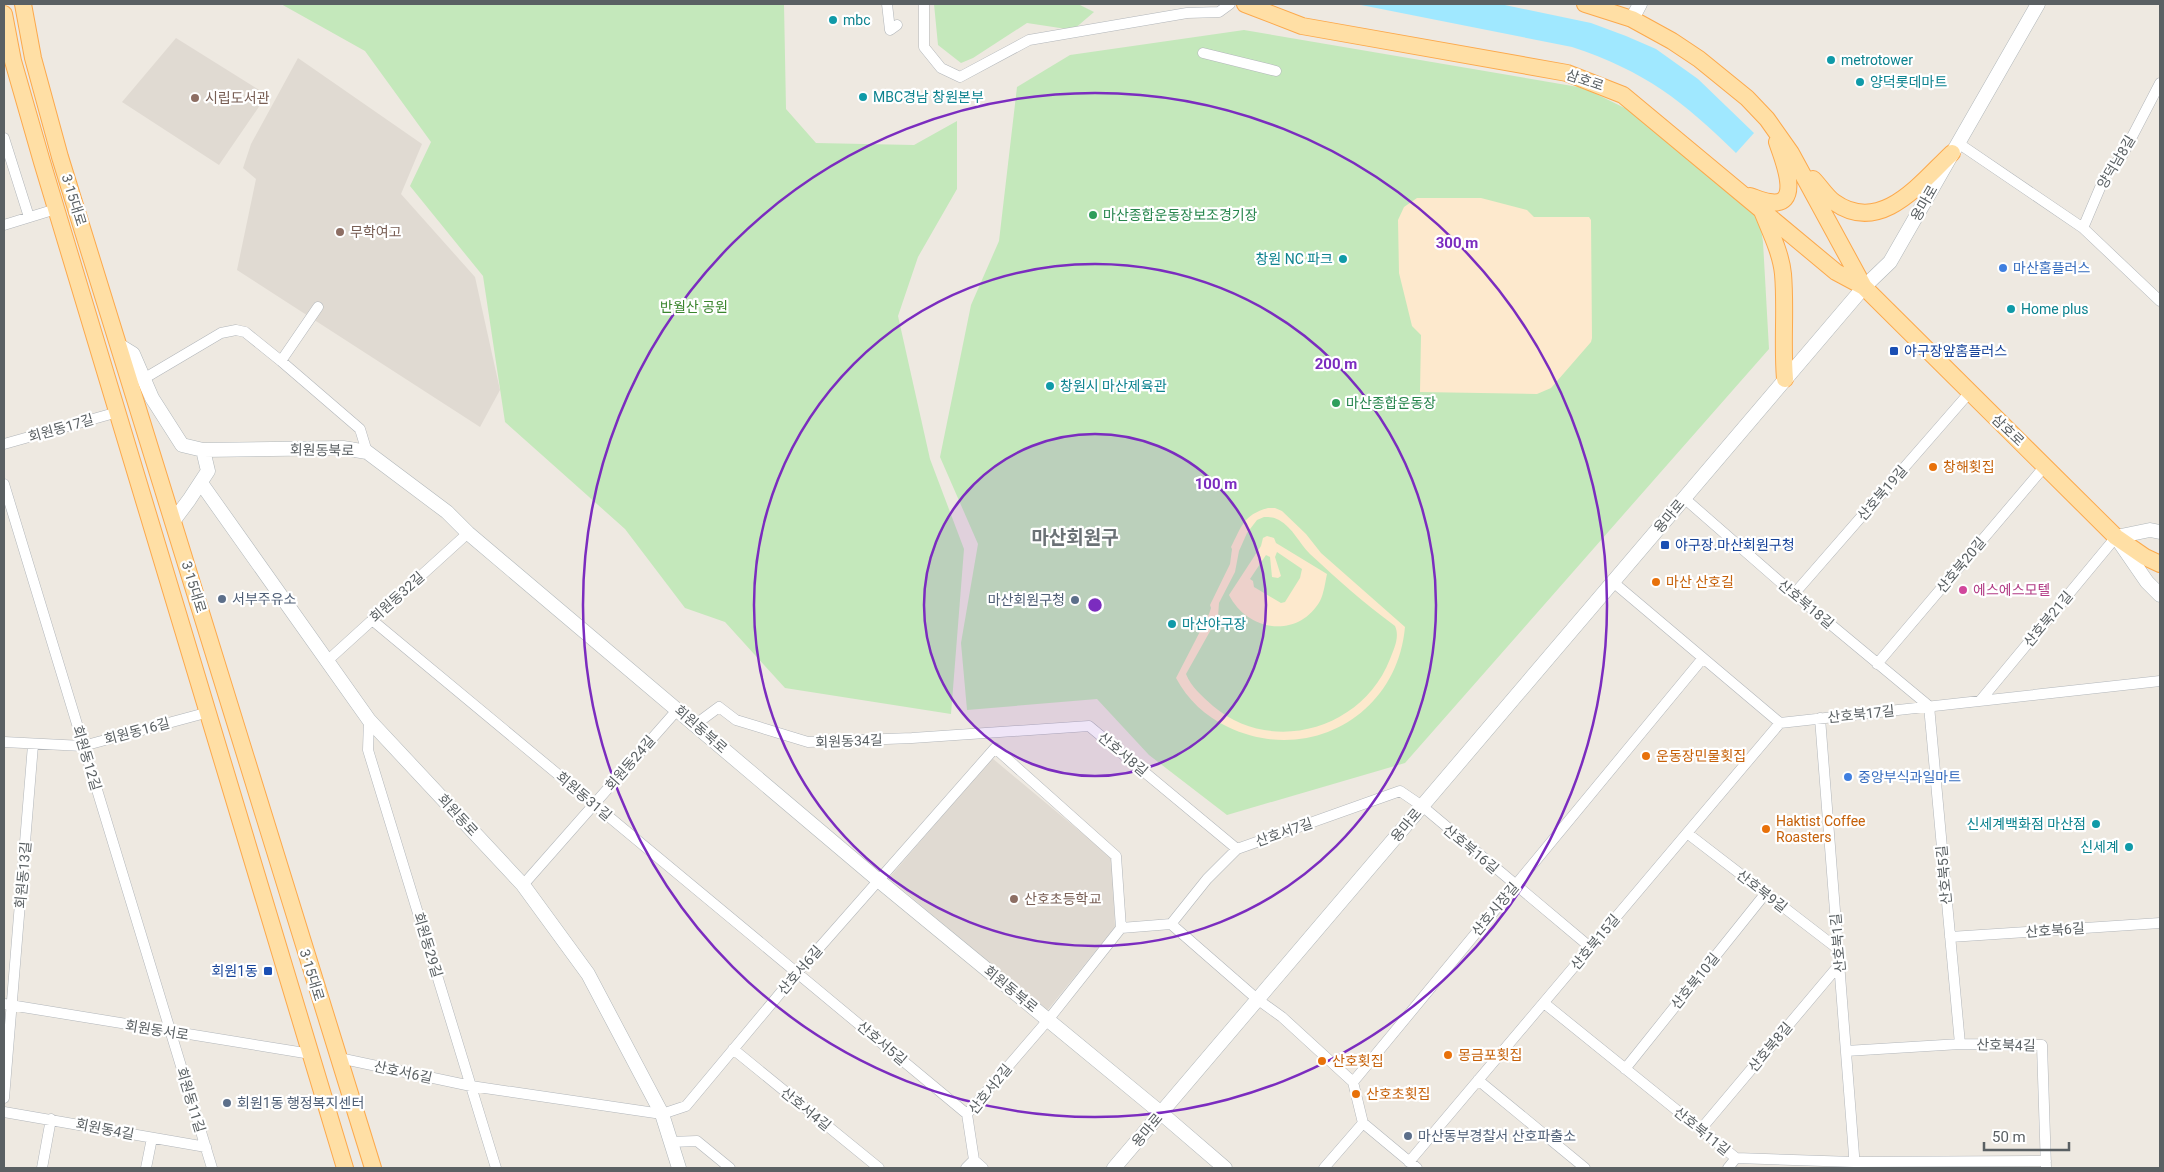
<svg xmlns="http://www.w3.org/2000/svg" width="2164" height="1172" font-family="Roboto,'Noto Sans KR',sans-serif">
<rect width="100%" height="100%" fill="#eee9e1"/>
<path fill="#e0dad2" d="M 176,38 L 267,95 L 219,165 L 122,102 Z
M 298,58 L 422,144 L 401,194 L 475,277 L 500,390 L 480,427 L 237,270 L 256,179 L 243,168 L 251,144 Z
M 992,758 L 1112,858 L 1115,927 L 1046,1012 L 889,878 Z"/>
<path fill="#c4e8bb" d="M 281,4 L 784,4 L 786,109 L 816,143 L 914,145 L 957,121 L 957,189 L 918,257 L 898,316 L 930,459 L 964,549 L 951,714 L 785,688 L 725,622 L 685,608 L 625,529 L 505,422 L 483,276 L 410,186 L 431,142 L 365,51 Z
M 934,4 L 1078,4 L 1094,12 L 1073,30 L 1027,23 L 973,58 L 961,63 L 938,45 Z
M 1244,30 L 1584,88 L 1641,116 L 1759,216 L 1763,242 L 1769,349 L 1405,763 L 1227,815 L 1149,755 L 1097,699 L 967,710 L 961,643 L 978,544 L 940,457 L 971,305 L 999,241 L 1017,87 L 1070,55 Z"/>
<path fill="#fde9cd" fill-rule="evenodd" d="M 1417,198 L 1481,198 L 1527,210 L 1534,217 L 1589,217 L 1591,220 L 1592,338 L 1591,342 L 1551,388 L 1537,394 L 1420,392 L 1421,335 L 1412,326 L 1399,273 L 1398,220 L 1404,207 Z
M 1268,508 L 1275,508 L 1282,511 L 1306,534 L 1321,553 L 1405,627 C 1397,716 1308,765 1228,727 C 1205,716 1188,700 1176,678 L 1209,614 L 1211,608 L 1210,605 L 1230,564 L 1232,549 L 1231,547 C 1242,526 1243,515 1268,508 ZM 1264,517 C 1270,517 1274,517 1279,520 C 1293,528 1299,543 1310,554 C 1337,579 1365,604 1395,626 C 1400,637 1394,649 1390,659 C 1363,729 1272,756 1213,706 C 1203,697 1191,687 1186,674 L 1218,617 L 1219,603 L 1235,572 L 1239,551 L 1247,533 L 1257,520 Z
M 1267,536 L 1274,538 L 1276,543 L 1327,574 C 1325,583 1324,593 1320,601 C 1298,639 1248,632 1229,595 L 1261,546 L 1263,538 ZM 1277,552 L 1302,569 L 1300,578 L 1285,602 L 1281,603 L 1254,587 L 1253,581 L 1250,579 L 1266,555 L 1270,557 L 1272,577 L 1278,578 L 1281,576 L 1275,557 Z"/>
<path fill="#a0e8ff" d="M 1356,4 L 1500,4 L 1591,23 L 1626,36 L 1656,49 L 1698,79 L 1754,133 L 1736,153 C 1683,101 1645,71 1572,47 Z"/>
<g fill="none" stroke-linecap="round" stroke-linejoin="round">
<g stroke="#b2b6ba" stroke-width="11">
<path id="street" d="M 887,4 L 890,30 L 897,25
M 924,4 L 924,47 L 941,68 L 960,77 L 1029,40 L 1187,13 L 1219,12 L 1230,4
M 1203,53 L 1276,71
M 4,138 L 29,217
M 1958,143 L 2083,228 L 2160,301
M 4,225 L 56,209
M 2083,228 L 2105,176 L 2122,156 L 2160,83
M 281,361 L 318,307
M 145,378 L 221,333 L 236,330 L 245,332 L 281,361 L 360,429 L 367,452
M 4,444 L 118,412
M 4,484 L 212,1168
M 1684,498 L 1794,594 L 1929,706 L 1960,1044
M 1613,582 L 1780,723 L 2160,681
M 1794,594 L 1970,392
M 372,620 L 967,1114
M 326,662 L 468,533
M 1877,664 L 2045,466
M 1980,701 L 2116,537
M 1820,718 L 1855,1168
M 369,720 L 368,750 L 496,1168
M 696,724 L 719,707 L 736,720 L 808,742 L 912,738 L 1089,726 L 1237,849
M 4,742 L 83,746 L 209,712
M 1687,833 L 1838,949
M 523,885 L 678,709
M 1171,924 L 1207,879 L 1237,849 L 1400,791 L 1422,806 L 1590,947
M 1950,937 L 2160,923
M 1544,1003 L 1736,1158 L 1854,1162 L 2046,1161
M 4,1004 L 311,1054
M 733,1049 L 879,1168
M 1846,1051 L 1960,1044 L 2042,1045 L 2046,1168
M 339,1058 L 471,1086 L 662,1114 L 686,1106 L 797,973 L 995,748 L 1116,856 L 1121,928
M 1625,1069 L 1765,894
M 1478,1080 L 1585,1168
M 1353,1082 L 1703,658
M 4,1098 L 33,745
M 4,1112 L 206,1147
M 1363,1123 L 1417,1168
M 1701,1129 L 1839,965
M 671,1142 L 697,1141 L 730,1168
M 974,1160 L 983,1168
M 1409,1162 L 1780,723
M 42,1168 L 51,1119
M 146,1168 L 152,1138
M 966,1168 L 974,1160 L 967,1114 L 1048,1020 L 1121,928 L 1171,924 L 1257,999 L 1282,1017 L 1353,1082
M 1324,1168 L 1363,1123 L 1353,1082
M 1728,1168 L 1736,1158"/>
</g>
<g stroke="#b1b7ba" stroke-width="15">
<path id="secondary" d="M 1632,19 L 1640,4
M 120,346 L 133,354 L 152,398 L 182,445 L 203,450 L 343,448 L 367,452 L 447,512 L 468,533 L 878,880 L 1161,1113 L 1225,1168
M 201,483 L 369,720 L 523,885 L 588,974 L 662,1114 L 679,1168
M 174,520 L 189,500 L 208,471 L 203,450
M 2160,532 L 2150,530 L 2116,537 L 2147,582 L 2160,595
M 1114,1168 L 1864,287 L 1890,262 L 2038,4"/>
</g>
<g stroke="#fca94c" stroke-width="18">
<path id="primary" d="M 23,4 L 33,58 L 60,157 L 373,1168
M 1245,4 L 1302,26 L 1567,73 L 1623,95 L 1836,272 L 1864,287
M 1585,4 L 1632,19 L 1672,41 L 1699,59 L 1747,98 L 1767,119 L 1791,153 L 1864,287 L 2116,537 L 2145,557 L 2160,564
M 4,14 L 13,61 L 42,162 L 345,1168
M 1813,179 C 1820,186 1826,196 1834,202 C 1881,236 1921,182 1952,153
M 1750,196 C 1756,198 1763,201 1769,202 C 1804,208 1782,157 1777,142
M 1762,211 C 1770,231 1781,253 1783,274 C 1786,308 1782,344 1785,379"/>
</g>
<use href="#street" stroke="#fff" stroke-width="10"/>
<use href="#secondary" stroke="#fff" stroke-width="14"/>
<use href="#primary" stroke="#ffdfa5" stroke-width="16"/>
</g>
<circle cx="1095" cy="605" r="171" fill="#7b2cbf" fill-opacity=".12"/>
<g fill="none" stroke="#7b2cbf" stroke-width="2.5">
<circle cx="1095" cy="605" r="171"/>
<circle cx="1095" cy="605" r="341"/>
<circle cx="1095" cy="605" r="512"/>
</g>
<g fill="#0f9aa8" stroke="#fff" stroke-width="2">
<circle cx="833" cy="20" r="5"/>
<circle cx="1831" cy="60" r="5"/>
<circle cx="1860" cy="82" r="5"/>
<circle cx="863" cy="97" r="5"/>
<circle cx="1343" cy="259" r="5"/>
<circle cx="2011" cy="309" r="5"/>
<circle cx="1050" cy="386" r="5"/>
<circle cx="1172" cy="624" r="5"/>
<circle cx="2096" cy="824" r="5"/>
<circle cx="2129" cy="847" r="5"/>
</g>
<g fill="#8d6e63" stroke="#fff" stroke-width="2">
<circle cx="195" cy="98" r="5"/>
<circle cx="340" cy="232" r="5"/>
<circle cx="1014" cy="899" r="5"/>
</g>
<g fill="#2e9e5b" stroke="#fff" stroke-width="2">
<circle cx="1093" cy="215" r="5"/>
<circle cx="1336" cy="403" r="5"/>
</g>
<g fill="#3f7fe0" stroke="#fff" stroke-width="2">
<circle cx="2003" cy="268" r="5"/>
<circle cx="1848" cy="777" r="5"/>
</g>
<g fill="#1a4fb4" stroke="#fff" stroke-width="2">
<rect x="1889" y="346" width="10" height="10" rx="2.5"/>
<rect x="1660" y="540" width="10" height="10" rx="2.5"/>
<rect x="263" y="966" width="10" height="10" rx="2.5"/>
</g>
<g fill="#e8710a" stroke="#fff" stroke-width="2">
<circle cx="1933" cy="467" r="5"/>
<circle cx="1656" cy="582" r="5"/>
<circle cx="1646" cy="756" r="5"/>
<circle cx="1766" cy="829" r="5"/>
<circle cx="1448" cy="1055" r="5"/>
<circle cx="1322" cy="1061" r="5"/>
<circle cx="1356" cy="1094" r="5"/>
</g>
<circle fill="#d1479c" stroke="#fff" stroke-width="2" cx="1963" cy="590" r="5"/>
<g fill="#5c6f8a" stroke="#fff" stroke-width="2">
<circle cx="222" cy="599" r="5"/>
<circle cx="1075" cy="600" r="5"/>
<circle cx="227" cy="1103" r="5"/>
<circle cx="1408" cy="1136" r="5"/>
</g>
<g text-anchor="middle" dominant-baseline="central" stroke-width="4.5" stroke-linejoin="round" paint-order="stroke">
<g font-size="14" fill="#0d838f" stroke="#fff" text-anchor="start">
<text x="843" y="20">mbc</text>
<text x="1841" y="60">metrotower</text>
<text x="1870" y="82">양덕롯데마트</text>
<text x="873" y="97">MBC경남 창원본부</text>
<text x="1333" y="259" text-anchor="end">창원 NC 파크</text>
<text x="2021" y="309">Home plus</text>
<text x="1060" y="386">창원시 마산제육관</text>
<text x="1182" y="624">마산야구장</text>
<text x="2086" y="824" text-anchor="end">신세계백화점 마산점</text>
<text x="2119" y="847" text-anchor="end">신세계</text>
</g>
<g font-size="14" fill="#5a6063" stroke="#fff">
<text transform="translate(1585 80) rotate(19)">삼호로</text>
<text transform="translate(2116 162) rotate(-59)">양덕남8길</text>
<text transform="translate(74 200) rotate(73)">3·15대로</text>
<text transform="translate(1924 203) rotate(-60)">용마로</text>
<text transform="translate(61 428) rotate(-16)">회원동17길</text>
<text transform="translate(2008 430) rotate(44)">삼호로</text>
<text transform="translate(322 450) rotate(1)">회원동북로</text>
<text transform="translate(1882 493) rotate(-49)">산호북19길</text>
<text transform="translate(1669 516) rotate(-50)">용마로</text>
<text transform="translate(1961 565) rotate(-50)">산호북20길</text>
<text transform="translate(194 587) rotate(73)">3·15대로</text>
<text transform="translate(397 597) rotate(-42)">회원동32길</text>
<text transform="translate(1806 604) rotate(40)">산호북18길</text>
<text transform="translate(2048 619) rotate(-50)">산호북21길</text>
<text transform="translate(1861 714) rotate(-6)">산호북17길</text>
<text transform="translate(701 729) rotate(41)">회원동북로</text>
<text transform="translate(137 731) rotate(-15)">회원동16길</text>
<text transform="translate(849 741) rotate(-2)">회원동34길</text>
<text transform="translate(1123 754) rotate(40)">산호서8길</text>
<text transform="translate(87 758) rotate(73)">회원동12길</text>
<text transform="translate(630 763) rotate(-49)">회원동24길</text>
<text transform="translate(584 796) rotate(40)">회원동31길</text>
<text transform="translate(458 815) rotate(47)">회원동로</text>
<text transform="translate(1406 825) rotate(-50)">용마로</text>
<text transform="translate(1284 832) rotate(-19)">산호서7길</text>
<text transform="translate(1471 849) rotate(40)">산호북16길</text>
<text transform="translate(23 875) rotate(-85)">회원동13길</text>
<text transform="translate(1944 875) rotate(-95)">산호북5길</text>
<text transform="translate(1762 891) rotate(38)">산호북9길</text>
<text transform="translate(1495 909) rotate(-50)">산호시장길</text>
<text transform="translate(2055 930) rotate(-4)">산호북6길</text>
<text transform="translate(1595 942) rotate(-50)">산호북15길</text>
<text transform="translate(1838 943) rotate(-95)">산호북1길</text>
<text transform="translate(428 945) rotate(73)">회원동29길</text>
<text transform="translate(800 970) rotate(-49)">산호서6길</text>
<text transform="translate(312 975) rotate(73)">3·15대로</text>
<text transform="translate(1695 981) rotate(-51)">산호북10길</text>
<text transform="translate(1011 989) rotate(39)">회원동북로</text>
<text transform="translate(157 1030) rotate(9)">회원동서로</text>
<text transform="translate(882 1043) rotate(40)">산호서5길</text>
<text transform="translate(2006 1045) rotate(1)">산호북4길</text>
<text transform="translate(1770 1047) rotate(-50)">산호북8길</text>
<text transform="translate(403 1072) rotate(12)">산호서6길</text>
<text transform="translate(990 1089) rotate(-51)">산호서2길</text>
<text transform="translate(191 1100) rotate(73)">회원동11길</text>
<text transform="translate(806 1109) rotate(39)">산호서4길</text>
<text transform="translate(105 1129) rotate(11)">회원동4길</text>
<text transform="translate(1147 1130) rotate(-50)">용마로</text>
<text transform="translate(1702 1131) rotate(39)">산호북11길</text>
</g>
<g font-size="14" fill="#785e54" stroke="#fff" text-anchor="start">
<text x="205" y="98">시립도서관</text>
<text x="350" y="232">무학여고</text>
<text x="1024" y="899">산호초등학교</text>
</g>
<g font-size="14" fill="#27864d" stroke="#fff" text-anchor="start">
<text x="1103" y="215">마산종합운동장보조경기장</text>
<text x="1346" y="403">마산종합운동장</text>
</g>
<g font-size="14" fill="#366cbe" stroke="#fff" text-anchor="start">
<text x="2013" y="268">마산홈플러스</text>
<text x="1858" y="777">중앙부식과일마트</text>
</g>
<g font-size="14" fill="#3b862e" stroke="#fff">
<text x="694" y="307">반월산 공원</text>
</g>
<g font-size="14" fill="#164399" stroke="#fff" text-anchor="start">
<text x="1904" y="351">야구장앞홈플러스</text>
<text x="1675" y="545">야구장.마산회원구청</text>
<text x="258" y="971" text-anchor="end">회원1동</text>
</g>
<g font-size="14" fill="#c56008" stroke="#fff" text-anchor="start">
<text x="1943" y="467">창해횟집</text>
<text x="1666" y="582">마산 산호길</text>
<text x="1656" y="756">운동장민물횟집</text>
<text x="1776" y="821">Haktist Coffee<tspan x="1776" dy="16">Roasters</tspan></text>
<text x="1458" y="1055">몽금포횟집</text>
<text x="1332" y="1061">산호횟집</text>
<text x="1366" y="1094">산호초횟집</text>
</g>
<g font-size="14" fill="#b23c85" stroke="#fff" text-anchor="start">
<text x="1973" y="590">에스에스모텔</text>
</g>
<g font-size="14" fill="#4e5e75" stroke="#fff" text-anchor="start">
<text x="232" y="599">서부주유소</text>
<text x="1065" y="600" text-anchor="end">마산회원구청</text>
<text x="237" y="1103">회원1동 행정복지센터</text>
<text x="1418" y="1136">마산동부경찰서 산호파출소</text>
</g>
<g font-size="19" font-weight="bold" fill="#6b7276" stroke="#fff">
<text x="1075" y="537">마산회원구</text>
</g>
</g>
<circle cx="1095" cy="605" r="8" fill="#7b2cbf" stroke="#fff" stroke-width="2.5"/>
<g font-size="15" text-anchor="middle" font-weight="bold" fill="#7b2cbf" stroke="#fff" stroke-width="4.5" stroke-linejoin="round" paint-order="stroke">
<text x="1457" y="248">300 m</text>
<text x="1336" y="369">200 m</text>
<text x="1216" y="489">100 m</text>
</g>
<rect width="2164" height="1172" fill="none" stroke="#5a6063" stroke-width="10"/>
<path d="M1984 1142v8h85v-8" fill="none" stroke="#5a6063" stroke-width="2.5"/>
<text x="1992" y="1142" font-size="15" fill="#5a6063" stroke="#ffffff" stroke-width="4" paint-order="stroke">50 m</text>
</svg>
